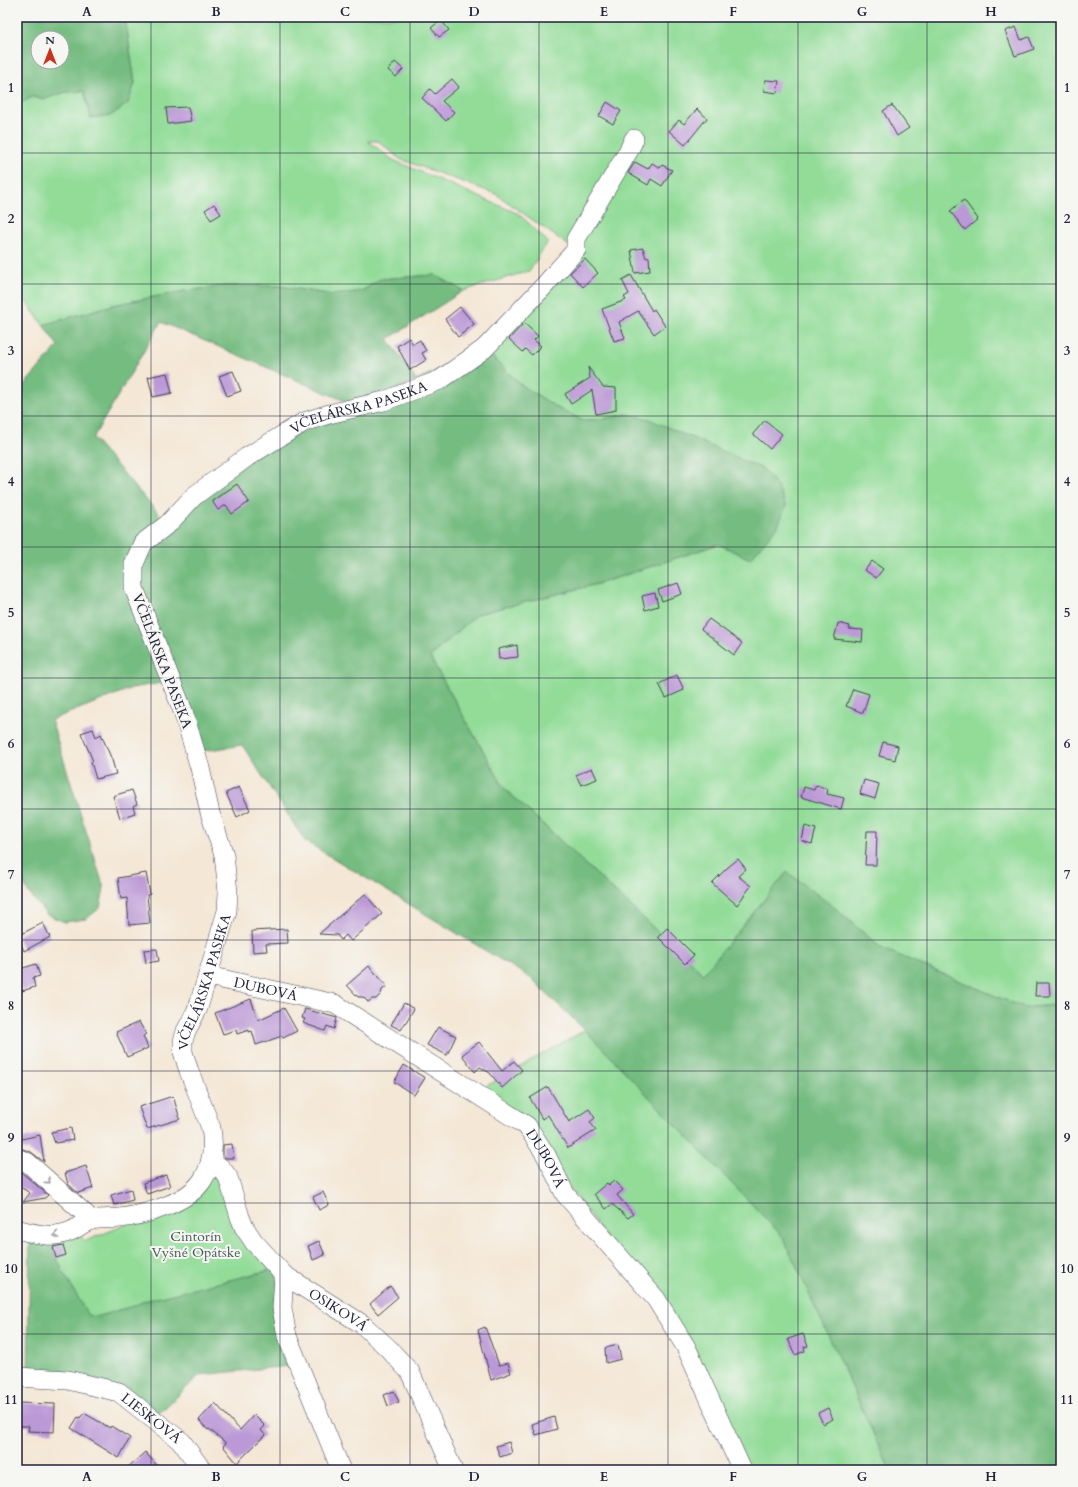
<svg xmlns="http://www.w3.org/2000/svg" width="1078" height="1487" font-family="Cardo,serif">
<rect width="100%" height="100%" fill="#f6f6f2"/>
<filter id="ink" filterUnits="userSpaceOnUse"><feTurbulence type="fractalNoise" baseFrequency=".025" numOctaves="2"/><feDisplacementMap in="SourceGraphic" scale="8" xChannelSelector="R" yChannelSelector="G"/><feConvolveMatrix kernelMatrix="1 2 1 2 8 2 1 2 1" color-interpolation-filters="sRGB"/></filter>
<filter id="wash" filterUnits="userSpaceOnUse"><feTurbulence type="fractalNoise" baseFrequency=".012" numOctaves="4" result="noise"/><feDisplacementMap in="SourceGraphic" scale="16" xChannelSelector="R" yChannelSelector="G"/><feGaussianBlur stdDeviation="0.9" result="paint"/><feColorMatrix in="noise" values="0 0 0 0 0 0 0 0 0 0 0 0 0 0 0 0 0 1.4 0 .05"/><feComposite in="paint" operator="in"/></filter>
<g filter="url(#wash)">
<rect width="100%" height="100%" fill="#f4e7d5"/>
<path fill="#92dc98" stroke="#5a7f6a" d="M 125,17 L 1061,17 L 1061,1004 L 1024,1008 L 881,948 L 834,907 L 703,974 L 504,788 L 430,657 L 477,614 L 601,583 L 719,544 L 750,559 L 627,414 L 603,419 L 582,420 L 559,409 L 520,384 L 484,349 L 575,250 L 496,194 L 400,159 L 378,141 L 368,141 L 393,160 L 519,214 L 548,242 L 529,271 L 463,291 L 435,275 L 380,279 L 362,291 L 333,295 L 279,286 L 185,291 L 113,305 L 43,325 L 17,289 L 17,105 L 32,97 L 45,99 L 66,92 L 84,91 L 91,117 L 135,83 Z
M 585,1030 L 784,1237 L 890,1470 L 742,1470 L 686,1347 L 546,1155 L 474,1093 Z
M 215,1174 L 233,1222 L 275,1269 L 144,1301 L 134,1306 L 95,1317 L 88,1316 L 63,1272 L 54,1251 L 56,1242 L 80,1235 L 85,1241 L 143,1218 Z"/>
<path fill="#75bc80" stroke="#4c6f5e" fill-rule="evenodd" d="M 17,17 L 125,17 L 135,83 L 128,103 L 112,115 L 91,118 L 84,91 L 66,92 L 45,99 L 32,97 L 17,105 ZM 38,38 L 62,38 L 62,62 L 38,62 Z
M 435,275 L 463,291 L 388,339 L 418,383 L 352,404 L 161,322 L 93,438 L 164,520 L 130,557 L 167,682 L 132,688 L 51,720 L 104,888 L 100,908 L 86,919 L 65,922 L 47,915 L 27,891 L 17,868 L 17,393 L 58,346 L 43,325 L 113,305 L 185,291 L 224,286 L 279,286 L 333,295 L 362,291 L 380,279 Z
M 484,349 L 520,384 L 559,409 L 582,420 L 603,419 L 627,414 L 649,419 L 763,469 L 777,485 L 786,506 L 778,526 L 750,559 L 718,544 L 601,583 L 477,614 L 430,657 L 504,788 L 703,974 L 787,872 L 834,907 L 881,948 L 1024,1008 L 1061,1004 L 1061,1470 L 890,1470 L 783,1237 L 585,1030 L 529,977 L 305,841 L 242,745 L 196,752 L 134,564 L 247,457 Z
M 30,1232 L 56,1242 L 54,1251 L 63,1272 L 88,1315 L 95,1317 L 134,1306 L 144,1301 L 275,1269 L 299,1365 L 200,1375 L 153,1419 L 118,1392 L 28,1377 Z"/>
<g id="blocks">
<path fill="#bb98d6" d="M 441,20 L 449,30 L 439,37 L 431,28 Z
M 1016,27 L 1021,40 L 1029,37 L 1034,49 L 1015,56 L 1005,31 Z
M 395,62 L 403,69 L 396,77 L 388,70 Z
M 452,79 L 459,87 L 442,101 L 454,112 L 446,121 L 422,98 L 430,89 L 435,94 Z
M 765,80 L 779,81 L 777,93 L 764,91 Z
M 607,102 L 621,111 L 613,124 L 599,116 Z
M 892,105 L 893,107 L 894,107 L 909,128 L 897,136 L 883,111 Z
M 188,107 L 191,121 L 168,124 L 166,108 Z
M 697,109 L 707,118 L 685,145 L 669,131 L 679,120 L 684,124 Z
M 635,162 L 648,169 L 652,163 L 660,168 L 662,165 L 672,170 L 662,186 L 651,179 L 648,185 L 628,173 Z
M 964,200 L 978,219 L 965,230 L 950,211 Z
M 214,204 L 221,214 L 211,220 L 205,210 Z
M 643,248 L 646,258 L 649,257 L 650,271 L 635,273 L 631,250 Z
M 585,259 L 598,273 L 583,287 L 570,273 Z
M 631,275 L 652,311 L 654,309 L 665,326 L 654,334 L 638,311 L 619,322 L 625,338 L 614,341 L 602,309 L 626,300 L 624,297 L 629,294 L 622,280 Z
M 460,307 L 474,324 L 458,337 L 445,319 Z
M 524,323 L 538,336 L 534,340 L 541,346 L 532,355 L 525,349 L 523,352 L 509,339 Z
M 409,338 L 413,344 L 420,340 L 426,351 L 422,353 L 426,360 L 410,370 L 397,346 Z
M 588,367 L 603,387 L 616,388 L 616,410 L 596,414 L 592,390 L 571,404 L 565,394 L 590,378 Z
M 233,371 L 241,391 L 227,396 L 219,376 Z
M 167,373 L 172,393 L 153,397 L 148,377 Z
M 765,420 L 782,434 L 770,449 L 753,434 Z
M 237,484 L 249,502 L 232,514 L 226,505 L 218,510 L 212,501 Z
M 872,561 L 883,569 L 876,578 L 865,570 Z
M 678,583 L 682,594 L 662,601 L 658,590 Z
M 655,593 L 658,606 L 645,610 L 642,596 Z
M 709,619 L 742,643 L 734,655 L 701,629 Z
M 838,623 L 850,626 L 849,629 L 863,630 L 862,642 L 834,639 Z
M 517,645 L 518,657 L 499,659 L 498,649 Z
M 677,675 L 684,690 L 666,698 L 659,684 Z
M 853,689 L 869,694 L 863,713 L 846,706 Z
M 93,729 L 96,737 L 101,734 L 112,760 L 116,774 L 96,779 L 91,762 L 93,761 L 81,733 Z
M 883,742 L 898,746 L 895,760 L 879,756 Z
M 592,768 L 597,779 L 581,785 L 576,775 Z
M 864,780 L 879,784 L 875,799 L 860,794 Z
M 816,785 L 828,789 L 827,794 L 844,798 L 841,809 L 801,797 L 804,787 L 814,790 Z
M 239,787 L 250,810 L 237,817 L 226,793 Z
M 132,790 L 137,804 L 133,806 L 135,813 L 120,818 L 113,796 Z
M 805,826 L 816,829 L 812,844 L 802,841 Z
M 867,831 L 877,831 L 876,865 L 865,865 Z
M 738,859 L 746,869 L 738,876 L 751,886 L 737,905 L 712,883 L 727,868 Z
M 146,873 L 150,894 L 147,895 L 150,923 L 129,925 L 127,898 L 121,899 L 118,878 Z
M 365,894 L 382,914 L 351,941 L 346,935 L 341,940 L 337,935 L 319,934 Z
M 43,923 L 50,937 L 24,951 L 17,936 Z
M 667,928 L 694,955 L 685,964 L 658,937 Z
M 287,929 L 288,943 L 266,944 L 267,951 L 253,952 L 252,931 Z
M 157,949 L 159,961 L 146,963 L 144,950 Z
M 36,964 L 40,976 L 33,978 L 35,987 L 22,991 L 19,983 L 17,983 L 17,970 Z
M 369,966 L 387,986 L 382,990 L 381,994 L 376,999 L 372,999 L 368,1002 L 363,997 L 358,997 L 347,985 Z
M 1036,983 L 1049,983 L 1050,996 L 1035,996 Z
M 251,999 L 258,1020 L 284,1008 L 297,1031 L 283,1038 L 282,1036 L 256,1045 L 252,1031 L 249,1032 L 249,1030 L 237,1034 L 236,1030 L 223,1034 L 215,1013 Z
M 404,1003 L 414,1009 L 401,1030 L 391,1025 Z
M 305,1009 L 337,1018 L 334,1029 L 327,1026 L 325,1031 L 303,1023 L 305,1019 L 302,1018 Z
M 139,1022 L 146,1034 L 143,1036 L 148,1048 L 127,1057 L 116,1032 Z
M 438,1027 L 456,1036 L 447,1055 L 427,1045 Z
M 479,1042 L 502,1071 L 514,1061 L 522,1070 L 502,1088 L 490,1073 L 480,1067 L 475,1072 L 462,1055 Z
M 404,1065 L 425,1078 L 414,1095 L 394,1082 Z
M 548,1087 L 569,1122 L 589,1109 L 595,1118 L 590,1122 L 596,1130 L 568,1148 L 548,1115 L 542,1119 L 530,1098 Z
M 173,1096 L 180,1119 L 147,1129 L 139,1107 Z
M 71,1128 L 73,1140 L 55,1143 L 51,1132 Z
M 40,1135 L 44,1162 L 31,1152 L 17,1147 L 17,1140 Z
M 232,1144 L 234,1158 L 226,1158 L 223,1156 L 223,1145 Z
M 86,1166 L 93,1188 L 78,1193 L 68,1184 L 65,1173 Z
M 17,1170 L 21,1172 L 48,1195 L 45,1198 L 23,1202 L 30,1193 L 17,1185 Z
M 166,1175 L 170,1186 L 147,1194 L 143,1183 Z
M 614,1181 L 623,1190 L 617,1195 L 633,1214 L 628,1218 L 612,1204 L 606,1209 L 594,1194 L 607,1183 L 609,1185 Z
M 131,1189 L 133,1200 L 114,1205 L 111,1195 Z
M 323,1192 L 329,1205 L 319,1210 L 313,1197 Z
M 319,1241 L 325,1255 L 313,1260 L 308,1246 Z
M 63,1245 L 66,1255 L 56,1258 L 53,1247 Z
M 390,1286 L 398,1297 L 378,1314 L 370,1304 Z
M 485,1327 L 499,1365 L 508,1363 L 511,1373 L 491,1380 L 478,1330 Z
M 803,1334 L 808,1346 L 804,1347 L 805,1351 L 795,1355 L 788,1339 Z
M 618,1345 L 621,1359 L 606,1363 L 605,1348 Z
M 394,1391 L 399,1402 L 388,1406 L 384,1395 Z
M 17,1403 L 55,1404 L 54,1432 L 28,1431 L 29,1426 L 17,1426 Z
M 215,1403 L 240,1430 L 254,1415 L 265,1426 L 261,1430 L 265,1435 L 237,1463 L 223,1446 L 226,1443 L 209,1429 L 208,1430 L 199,1420 Z
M 828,1408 L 833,1419 L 823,1424 L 818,1413 Z
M 84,1413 L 110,1428 L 111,1426 L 130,1438 L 119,1458 L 71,1428 L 78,1417 L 80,1418 Z
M 554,1417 L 557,1429 L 536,1435 L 532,1424 Z
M 509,1442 L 512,1453 L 500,1457 L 496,1446 Z
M 145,1452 L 161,1470 L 125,1470 L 136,1460 Z"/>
</g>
</g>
<g filter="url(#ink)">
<use href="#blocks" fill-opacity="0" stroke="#424052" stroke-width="1"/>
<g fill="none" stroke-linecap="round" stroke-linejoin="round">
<g stroke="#424052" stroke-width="20">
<g id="minor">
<path id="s1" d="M 208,976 L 335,1004 L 527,1126 L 546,1155 L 565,1194 L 656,1299 L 686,1347 L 742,1470"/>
<path d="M 17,1158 L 27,1162 L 92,1220"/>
<path id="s2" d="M 210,1163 L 220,1167 L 228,1177 L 240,1217 L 244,1227 L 254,1242 L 284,1275 L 362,1324 L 388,1348 L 410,1372 L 453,1470"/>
<path id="s3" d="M 17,1229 C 36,1234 52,1239 71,1231 C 78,1228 85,1221 92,1220 C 101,1218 111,1219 120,1218 C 145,1215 187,1203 202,1181 C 213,1165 214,1146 211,1128 L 189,1071 L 183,1052 L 183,1041 L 186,1031 L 198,1008 L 227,911 L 228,892 L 224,855 L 210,813 L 200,768 L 183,711 L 134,588 L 134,564 L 143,543 L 168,524 L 194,496 L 247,457 L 304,422 L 329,414 L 384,401 L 440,380 L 484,349 L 544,286 L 576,250 L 576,239 L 629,150 L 634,139"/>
<path d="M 284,1275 L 282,1308 L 287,1336 L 341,1470"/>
<path id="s4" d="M 17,1377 L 68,1380 L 119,1392 L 182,1442 L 202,1470"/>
</g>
</g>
<use href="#minor" stroke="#fff" stroke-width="19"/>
</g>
<defs><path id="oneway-chevron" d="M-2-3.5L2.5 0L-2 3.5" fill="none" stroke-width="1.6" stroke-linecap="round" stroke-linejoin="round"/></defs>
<g stroke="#9c9ca7">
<use href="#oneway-chevron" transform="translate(48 1181) rotate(41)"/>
<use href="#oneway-chevron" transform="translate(56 1235) rotate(171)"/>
</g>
</g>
<path fill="none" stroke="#22223b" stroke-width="1" stroke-opacity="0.55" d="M 151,17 L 151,1470M 280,17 L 280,1470M 410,17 L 410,1470M 539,17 L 539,1470M 668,17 L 668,1470M 798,17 L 798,1470M 927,17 L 927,1470M 17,153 L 1061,153M 17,284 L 1061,284M 17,416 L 1061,416M 17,547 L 1061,547M 17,678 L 1061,678M 17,809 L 1061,809M 17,940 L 1061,940M 17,1071 L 1061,1071M 17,1203 L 1061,1203M 17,1334 L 1061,1334"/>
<g text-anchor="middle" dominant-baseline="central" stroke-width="4" stroke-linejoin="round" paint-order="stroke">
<g font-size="14" fill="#22223b" stroke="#f6f6f2">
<text stroke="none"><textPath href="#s3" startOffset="1128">VČELÁRSKA PASEKA</textPath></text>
<text transform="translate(162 661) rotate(69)">VČELÁRSKA PASEKA</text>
<text stroke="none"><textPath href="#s3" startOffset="409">VČELÁRSKA PASEKA</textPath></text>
<text stroke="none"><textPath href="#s1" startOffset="59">DUBOVÁ</textPath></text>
<text stroke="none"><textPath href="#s1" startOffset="395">DUBOVÁ</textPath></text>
<text stroke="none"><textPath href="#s2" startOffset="203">OSIKOVÁ</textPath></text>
<text stroke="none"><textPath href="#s4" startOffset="145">LIESKOVÁ</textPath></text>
</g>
<g font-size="14" fill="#445a57" stroke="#f6f6f2">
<text x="196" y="1236">Cintorín<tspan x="196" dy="16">Vyšné Opátske</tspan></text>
</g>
</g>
<rect width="1078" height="1487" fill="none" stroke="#f6f6f2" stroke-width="44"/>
<g transform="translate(50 50)"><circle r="19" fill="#f6f6f2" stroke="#a1a1a9"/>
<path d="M0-3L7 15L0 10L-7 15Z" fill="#c8321e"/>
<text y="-6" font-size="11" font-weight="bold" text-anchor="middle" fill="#22223b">N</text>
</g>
<rect x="22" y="22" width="1034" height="1443" fill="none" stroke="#22223b" stroke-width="1.5"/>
<g font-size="13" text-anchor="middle" font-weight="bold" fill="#22223b">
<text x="87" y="16">A</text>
<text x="216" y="16">B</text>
<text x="345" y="16">C</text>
<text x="474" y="16">D</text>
<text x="604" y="16">E</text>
<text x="733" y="16">F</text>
<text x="862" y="16">G</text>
<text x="991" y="16">H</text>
<text x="11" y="92">1</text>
<text x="1067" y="92">1</text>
<text x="11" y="223">2</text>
<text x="1067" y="223">2</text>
<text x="11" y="355">3</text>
<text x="1067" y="355">3</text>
<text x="11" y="486">4</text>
<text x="1067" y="486">4</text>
<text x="11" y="617">5</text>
<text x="1067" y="617">5</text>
<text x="11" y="748">6</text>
<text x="1067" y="748">6</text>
<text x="11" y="879">7</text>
<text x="1067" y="879">7</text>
<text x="11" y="1010">8</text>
<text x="1067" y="1010">8</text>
<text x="11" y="1142">9</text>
<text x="1067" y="1142">9</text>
<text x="11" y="1273">10</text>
<text x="1067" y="1273">10</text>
<text x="11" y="1404">11</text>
<text x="1067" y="1404">11</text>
<text x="87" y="1481">A</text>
<text x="216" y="1481">B</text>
<text x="345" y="1481">C</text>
<text x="474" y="1481">D</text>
<text x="604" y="1481">E</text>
<text x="733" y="1481">F</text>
<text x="862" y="1481">G</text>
<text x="991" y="1481">H</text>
</g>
</svg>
